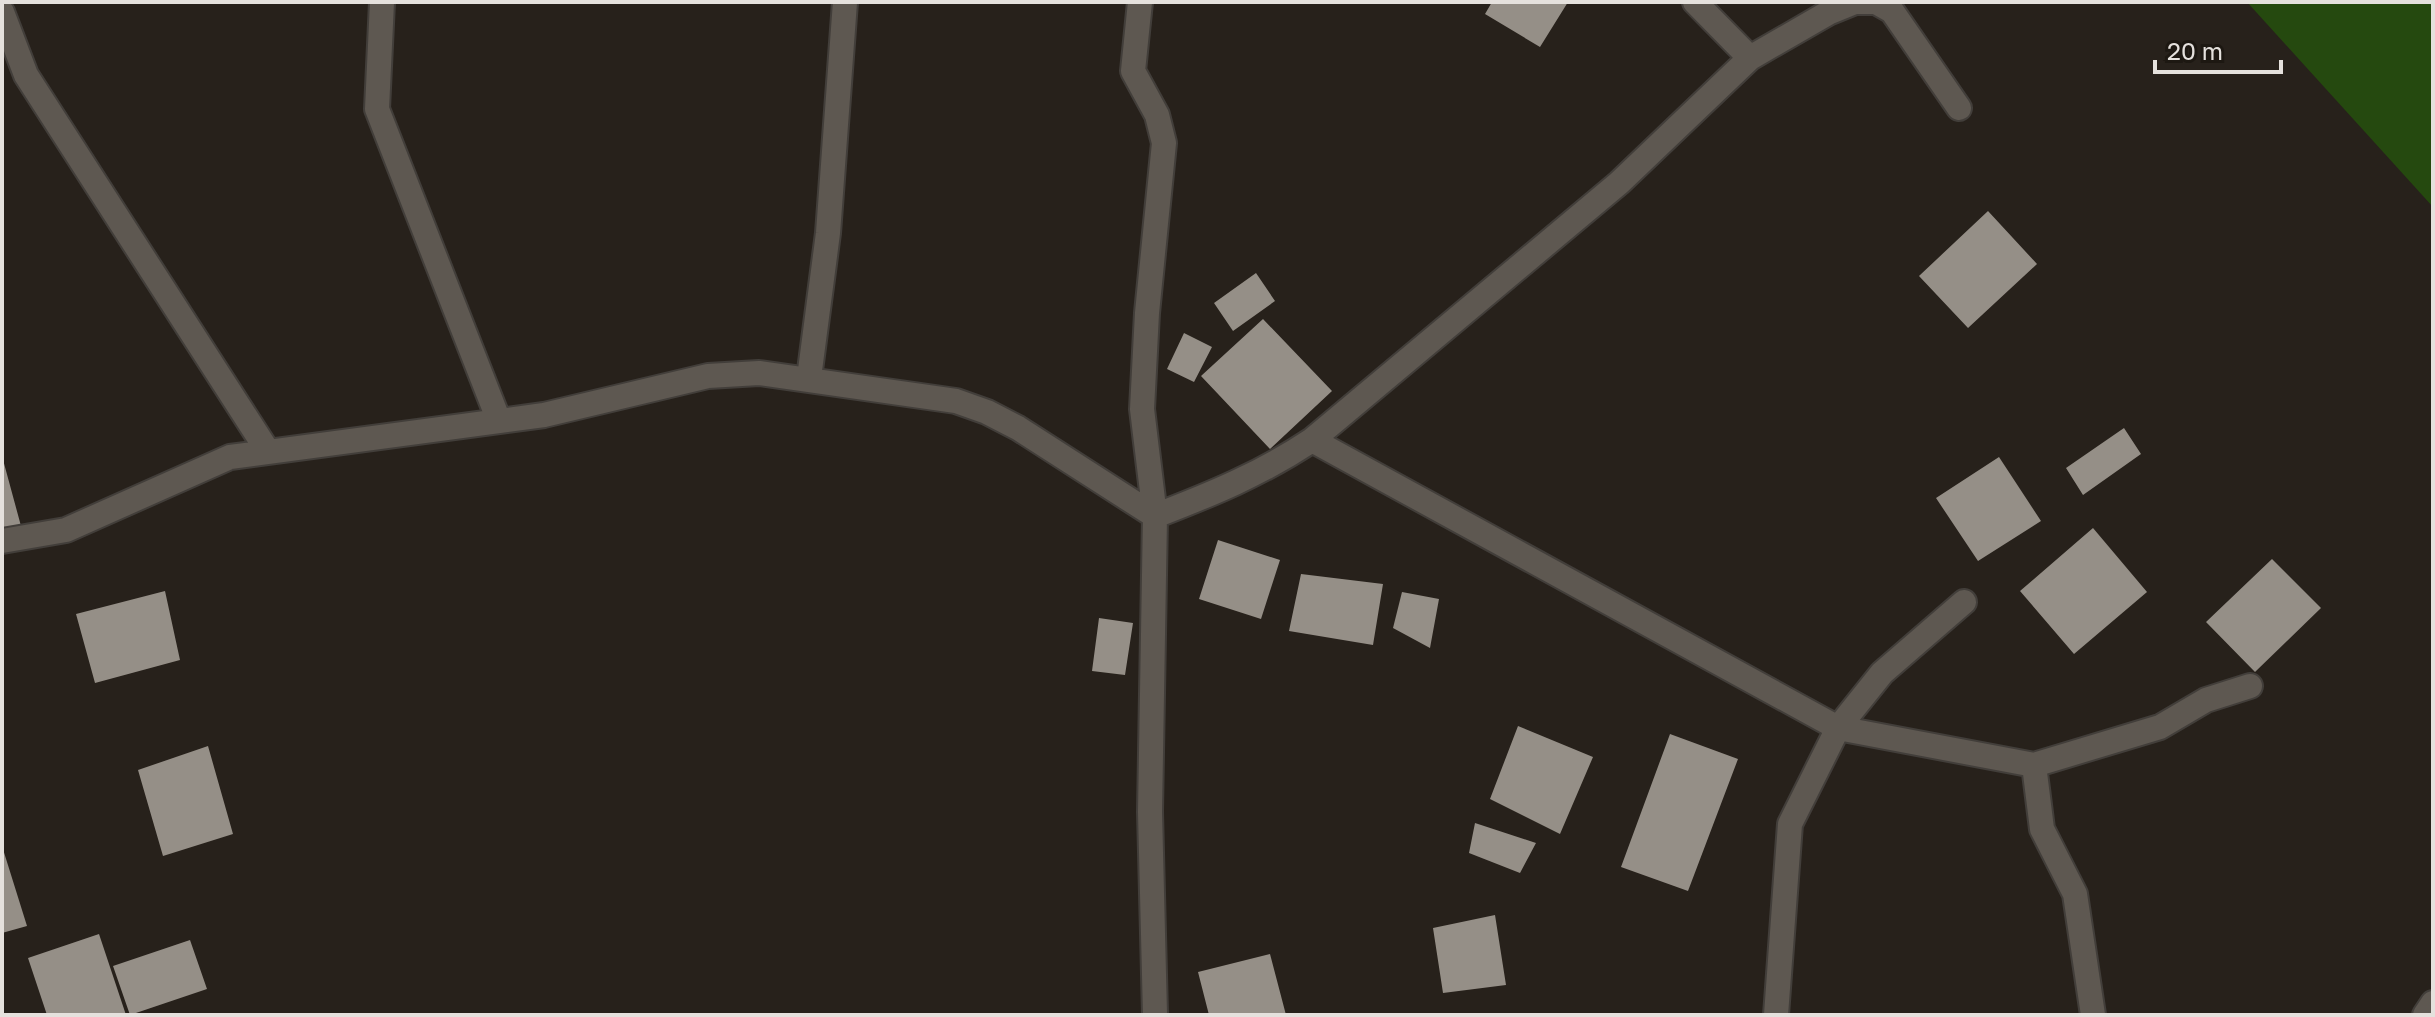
<svg xmlns="http://www.w3.org/2000/svg" width="2435" height="1017" font-family="'Golos Text',sans-serif">
<rect width="100%" height="100%" fill="#27211b"/>
<path fill="#25490f" d="M 2247,2 L 2433,2 L 2433,207 Z"/>
<path fill="#958f87" d="M 1492,2 L 1568,2 L 1540,47 L 1485,14 Z
M 1988,211 L 2037,264 L 1968,328 L 1919,276 Z
M 1256,273 L 1275,301 L 1233,331 L 1214,303 Z
M 1263,319 L 1332,391 L 1270,449 L 1201,376 Z
M 1184,333 L 1212,347 L 1194,382 L 1167,369 Z
M 2124,428 L 2141,454 L 2083,495 L 2066,468 Z
M 2,456 L 21,526 L 2,530 Z
M 1999,457 L 2041,521 L 1978,561 L 1936,498 Z
M 2093,528 L 2147,592 L 2074,654 L 2020,591 Z
M 1218,540 L 1280,560 L 1261,619 L 1199,599 Z
M 2272,559 L 2321,608 L 2255,672 L 2206,622 Z
M 1301,574 L 1383,584 L 1373,645 L 1289,631 Z
M 165,591 L 180,660 L 95,683 L 76,614 Z
M 1402,592 L 1439,599 L 1430,648 L 1393,628 Z
M 1099,618 L 1133,623 L 1125,675 L 1092,671 Z
M 1518,726 L 1593,757 L 1560,834 L 1490,799 Z
M 1670,734 L 1738,759 L 1688,891 L 1621,867 Z
M 208,746 L 233,834 L 163,856 L 138,770 Z
M 1475,823 L 1536,843 L 1520,873 L 1469,853 Z
M 2,846 L 27,926 L 2,933 Z
M 1495,915 L 1506,985 L 1443,993 L 1433,928 Z
M 99,934 L 126,1015 L 47,1015 L 28,958 Z
M 190,940 L 207,989 L 130,1015 L 113,966 Z
M 1270,954 L 1286,1015 L 1209,1015 L 1198,972 Z"/>
<g fill="none" stroke-linecap="round" stroke-linejoin="round">
<g stroke="#423e3a" stroke-width="28">
<path id="street" d="M 382,2 L 377,109 L 499,421
M 1140,2 L 1133,71 L 1157,115 L 1164,143 L 1147,313 L 1142,409 L 1155,516 L 1150,812 L 1155,1015
M 1695,2 L 1750,58
M 1876,2 L 1892,11 L 1959,108
M 2,12 L 26,75 L 267,450
M 809,378 L 828,233 L 845,2
M 1312,440 L 1838,728 L 2034,765 L 2160,727 L 2206,700 L 2250,686
M 1155,516 C 1212,494 1261,474 1312,440 L 1619,183 L 1750,58 L 1828,13 L 1855,2 L 1873,2
M 2,541 L 66,530 L 230,457 L 544,415 L 708,376 L 759,373 L 956,401 L 987,412 L 1018,428 L 1155,516
M 2034,765 L 2042,829 L 2075,894 L 2093,1015
M 1776,1015 L 1790,824 L 1838,728 L 1882,673 L 1964,602
M 2425,1015 L 2433,1003"/>
</g>
<use href="#street" stroke="#5e5851" stroke-width="24"/>
</g>
<rect width="2435" height="1017" fill="none" stroke="#e5e1dd" stroke-width="8"/>
<path d="M2155 60v12h126v-12" fill="none" stroke="#e5e1dd" stroke-width="4"/>
<text x="2167" y="60" font-size="24" fill="#e5e1dd" stroke="#1d1812" stroke-width="6" paint-order="stroke">20 m</text>
</svg>
